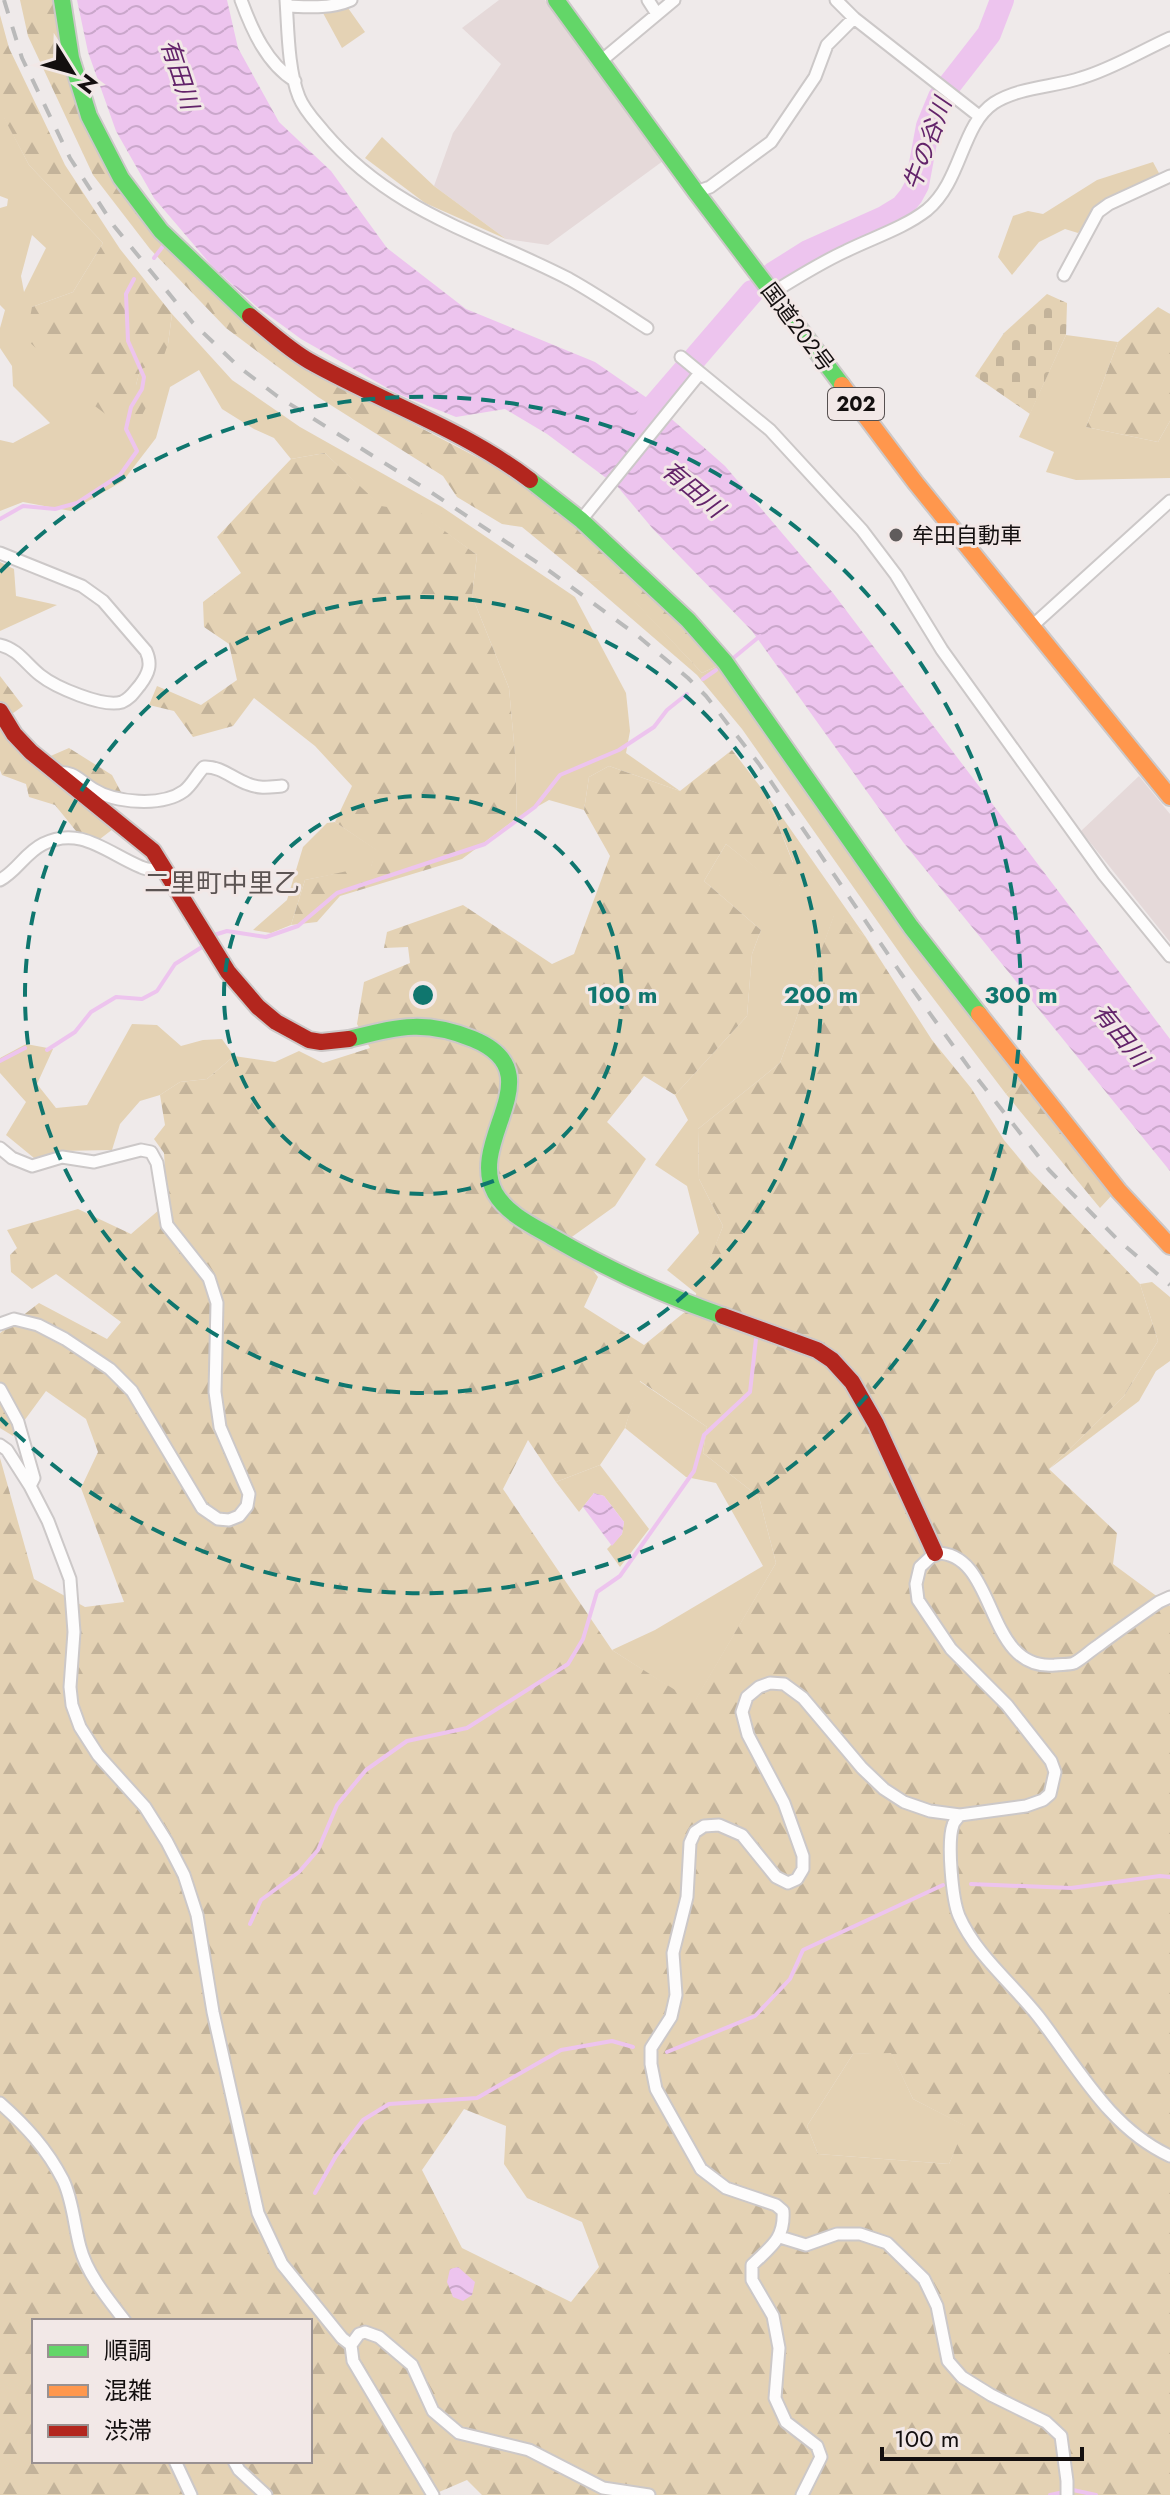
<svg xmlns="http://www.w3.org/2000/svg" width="1170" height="2495" font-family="Jost,'Noto Sans JP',sans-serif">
<defs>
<pattern id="forest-firs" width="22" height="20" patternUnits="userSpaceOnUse" patternTransform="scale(2)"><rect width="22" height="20" fill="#e4d2b4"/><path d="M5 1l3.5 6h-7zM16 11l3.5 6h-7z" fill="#c3b39a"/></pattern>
<pattern id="cemetery-stones" width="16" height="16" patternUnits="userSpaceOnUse" patternTransform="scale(2)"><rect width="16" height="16" fill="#e4d2b4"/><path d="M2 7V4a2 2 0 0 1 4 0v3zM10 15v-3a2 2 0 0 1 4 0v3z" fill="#c3b39a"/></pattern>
<pattern id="water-waves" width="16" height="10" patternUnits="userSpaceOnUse" patternTransform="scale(2)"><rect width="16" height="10" fill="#edc4ee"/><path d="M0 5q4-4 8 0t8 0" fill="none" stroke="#caa7cb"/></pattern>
</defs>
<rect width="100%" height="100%" fill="#efeaea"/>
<path fill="#e5d9d9" d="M 499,0 L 545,0 L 663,161 L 548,245 L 506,239 L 434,186 L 453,133 L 501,64 L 462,28 Z
M 1139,776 L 1170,814 L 1170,942 L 1081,831 Z"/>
<path fill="#e4d2b4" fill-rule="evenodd" d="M 348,8 L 365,32 L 342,48 L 323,13 Z
M 4,117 L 29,165 L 103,243 L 73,292 L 32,307 L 84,357 L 136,385 L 140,369 L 168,344 L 172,314 L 232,380 L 300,427 L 442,507 L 575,597 L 626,693 L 630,731 L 626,753 L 680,791 L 609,766 L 589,777 L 584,810 L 549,800 L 517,818 L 515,754 L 509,688 L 472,596 L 477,555 L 419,513 L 381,507 L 325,453 L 291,459 L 274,438 L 254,429 L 222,409 L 199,370 L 170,387 L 156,438 L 123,481 L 71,511 L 23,502 L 0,511 L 0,440 L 13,443 L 50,423 L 13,386 L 12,366 L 0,348 L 0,328 L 5,310 L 0,305 L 0,208 L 7,206 L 8,199 L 0,196 L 0,118 ZM 32,235 L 46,248 L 24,292 L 21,276 Z
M 382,137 L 434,186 L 506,239 L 425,203 L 365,158 Z
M 1153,162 L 1160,175 L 1101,201 L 1078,233 L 1065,229 L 1039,242 L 1012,275 L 998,257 L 1013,216 L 1028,211 L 1043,214 L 1097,180 Z
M 1066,335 L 1118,342 L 1086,427 L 1158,442 L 1170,421 L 1170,478 L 1076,480 L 1046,472 L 1054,452 L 1019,437 Z
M 0,562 L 14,569 L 16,596 L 57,605 L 0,631 Z
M 614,579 L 702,673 L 717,666 L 913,944 L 1022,1080 L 1006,1094 L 911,969 L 742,729 L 697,675 L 588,581 Z
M 766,794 L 865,936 L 834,916 L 780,1063 L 698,1129 L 699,1179 L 723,1226 L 697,1294 L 667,1270 L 699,1233 L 687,1186 L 655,1165 L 688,1120 L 675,1095 L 747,1016 L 752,954 L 761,930 L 704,881 L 726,844 L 779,886 L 793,862 Z
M 335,822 L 377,850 L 371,867 L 305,880 L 291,925 L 271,933 L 253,930 L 287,900 L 303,847 L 327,823 Z
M 132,1024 L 157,1025 L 181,1046 L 203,1040 L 222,1039 L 234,1056 L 207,1079 L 180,1082 L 160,1095 L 140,1101 L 120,1124 L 112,1150 L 59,1151 L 34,1158 L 6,1135 L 26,1102 L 0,1073 L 0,1058 L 26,1044 L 53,1049 L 37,1084 L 56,1108 L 87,1105 Z
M 1152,1282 L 1170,1297 L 1170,1361 L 1156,1371 L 1139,1401 L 1049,1469 L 1124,1396 L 1158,1341 L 1140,1284 Z
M 639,1381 L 707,1427 L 703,1453 L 759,1497 L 776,1563 L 694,1703 L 612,1650 L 655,1630 L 763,1566 L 716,1483 L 686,1477 L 625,1428 Z
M 600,1465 L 649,1529 L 620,1567 L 607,1549 L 622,1534 L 624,1522 L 604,1496 L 594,1493 L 579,1512 L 556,1482 Z
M 891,2052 L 913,2099 L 966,2126 L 949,2164 L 818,2154 L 807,2126 L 853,2054 Z"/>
<path fill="url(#forest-firs)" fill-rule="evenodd" d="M 20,0 L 55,0 L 116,181 L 310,370 L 515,477 L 637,579 L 717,666 L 702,673 L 614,580 L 588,581 L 522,527 L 502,524 L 457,497 L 443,476 L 318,397 L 226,328 L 150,249 L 93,175 L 28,36 Z
M 0,15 L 9,48 L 65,165 L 120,249 L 172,314 L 168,344 L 163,358 L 140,370 L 136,385 L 149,402 L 141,417 L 112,419 L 83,397 L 84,357 L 49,360 L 26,339 L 32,307 L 73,292 L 103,243 L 29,165 L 4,118 L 0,118 Z
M 1158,307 L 1170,314 L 1170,421 L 1158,442 L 1086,427 L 1118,342 Z
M 325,453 L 381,506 L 419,512 L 477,555 L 472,596 L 509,688 L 515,754 L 517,818 L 462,859 L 340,896 L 317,922 L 291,925 L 305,880 L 371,866 L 376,850 L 335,822 L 352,786 L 315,746 L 254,698 L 233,726 L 193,737 L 174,711 L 149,705 L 157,686 L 201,705 L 237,680 L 229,644 L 204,627 L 203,602 L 241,573 L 217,537 L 291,459 Z
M 0,676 L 23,706 L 9,716 L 1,729 L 37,768 L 46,758 L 69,748 L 112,775 L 121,792 L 88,802 L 113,829 L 100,839 L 76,831 L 55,805 L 29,797 L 26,784 L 2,775 L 0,770 Z
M 732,750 L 766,794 L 793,863 L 779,887 L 726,844 L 704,881 L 761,930 L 752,954 L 747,1016 L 675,1095 L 644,1076 L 607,1122 L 646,1159 L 615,1206 L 569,1239 L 598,1277 L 584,1307 L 644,1345 L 691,1307 L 723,1226 L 699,1179 L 698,1129 L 780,1063 L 834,915 L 865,936 L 932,1040 L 971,1088 L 1004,1140 L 1029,1170 L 1140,1284 L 1158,1341 L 1124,1396 L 1049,1469 L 1117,1533 L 1113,1564 L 1170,1606 L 1170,2495 L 482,2495 L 467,2480 L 432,2495 L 0,2495 L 0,1458 L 34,1579 L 85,1607 L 124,1602 L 81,1488 L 98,1452 L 86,1419 L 46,1391 L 13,1436 L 0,1428 L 0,1333 L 39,1303 L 107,1339 L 121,1322 L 56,1274 L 32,1289 L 11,1272 L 10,1255 L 17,1248 L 7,1230 L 78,1209 L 131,1234 L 167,1203 L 164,1153 L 154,1139 L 165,1125 L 160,1095 L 180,1082 L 207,1079 L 234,1056 L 275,1062 L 299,1051 L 323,1063 L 370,1048 L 357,1024 L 364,982 L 410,963 L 408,947 L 384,948 L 387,932 L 463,905 L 552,964 L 574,954 L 610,856 L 584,810 L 589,777 L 609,766 L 680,791 ZM 640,1381 L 707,1427 L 703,1453 L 759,1497 L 776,1563 L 694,1702 L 612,1650 L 503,1489 L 528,1440 L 556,1482 L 600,1465 L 625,1428 ZM 891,2053 L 913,2099 L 965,2126 L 949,2164 L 818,2154 L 807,2126 L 853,2054 ZM 464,2109 L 506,2126 L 504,2164 L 527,2198 L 582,2222 L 599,2267 L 571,2302 L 462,2248 L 422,2170 ZM 34,2321 L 310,2321 L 310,2461 L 34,2461 Z
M 1022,1080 L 1113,1194 L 1100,1208 L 1006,1094 Z"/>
<path fill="url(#cemetery-stones)" d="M 1047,294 L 1067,303 L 1066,335 L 1030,414 L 975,376 L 1004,333 Z"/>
<path fill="url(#water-waves)" d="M 77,0 L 227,0 L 238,48 L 279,122 L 331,171 L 387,248 L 466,309 L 595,362 L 650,400 L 725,466 L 833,593 L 1170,1039 L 1170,1171 L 903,842 L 752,631 L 653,529 L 617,486 L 547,434 L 505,409 L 456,417 L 396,393 L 301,339 L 256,306 L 212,266 L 154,198 L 116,131 L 88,52 Z
M 594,1493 L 604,1496 L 624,1522 L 622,1534 L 612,1546 L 583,1507 Z
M 458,2267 L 475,2282 L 472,2295 L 463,2301 L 453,2297 L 447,2282 L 450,2269 Z"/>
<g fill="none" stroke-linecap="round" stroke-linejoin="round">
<path stroke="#edc4ee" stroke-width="4" d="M 154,258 L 167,241
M 0,519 L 23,506 L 55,509 L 77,503 L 120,475 L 137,451 L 126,429 L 131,407 L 142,389 L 144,377 L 128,341 L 126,294 L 134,279
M 731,660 L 760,636
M 703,679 L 716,670
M 214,935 L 227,931 L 266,937 L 298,926 L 337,893 L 485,844 L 535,807 L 560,775 L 619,750 L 654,727 L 667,710 L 687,694
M 47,1050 L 75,1032 L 91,1012 L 116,997 L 142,999 L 157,991 L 175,964 L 202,947
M 0,1061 L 25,1048
M 971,1884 L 1071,1888 L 1160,1876 L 1170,1877
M 250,1924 L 261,1900 L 299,1872 L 318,1850 L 337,1805 L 366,1770 L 407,1741 L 467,1728 L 568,1664 L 583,1639 L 597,1592 L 620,1576 L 694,1471 L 704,1435 L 750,1392 L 756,1339
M 667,2052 L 755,2016 L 790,1979 L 803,1950 L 943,1885
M 315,2193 L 336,2156 L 363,2120 L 389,2104 L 477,2098 L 561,2050 L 612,2041 L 633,2047
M 1050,2495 L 1073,2490 L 1096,2495"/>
<path stroke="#edc4ee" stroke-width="24" d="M 773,274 L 808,252 L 884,218 L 902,207 L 911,196 L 917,185 L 928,126 L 940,97 L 989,34 L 1002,0
M 639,433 L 654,406 L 752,292"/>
<g stroke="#ccc8c8" stroke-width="15">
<path id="street" d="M 241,0 C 252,30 267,64 295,81
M 286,0 C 288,29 288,70 299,97 C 304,110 315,121 324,132 C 393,213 480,233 569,279 C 596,294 621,311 647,328
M 648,0 L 657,14
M 836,0 L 854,18 L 979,116
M 287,6 C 309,7 330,9 351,0
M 601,61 L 674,0
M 696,192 L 710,187 L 771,142 L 815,77 L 827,45 L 854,18
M 1064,275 L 1098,212 L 1109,204 L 1170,176
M 772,293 C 796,278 820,263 846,251 C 872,238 904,228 927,210 C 962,181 961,125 994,103 C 1019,87 1054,87 1081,78 C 1112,69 1141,51 1170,38
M 681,357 L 770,430 L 862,530 L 896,575 L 942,650 L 1104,875 L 1170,956
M 581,520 L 700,373
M 0,553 L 82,586 L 103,601 L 146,651 C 152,664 149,673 140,685 C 134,692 130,699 122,702 C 103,708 55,687 40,675 C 26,664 18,649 0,645
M 1031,627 L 1170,501
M 55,773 C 73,770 79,780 93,789 C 115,803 162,807 184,791 C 192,785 197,774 204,767 C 221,766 233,779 248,784 C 260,789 270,787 282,786
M 0,880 C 17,871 25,853 43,844 C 80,825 107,853 141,867 C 149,871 157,869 165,872
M 0,1148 L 12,1158 L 32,1166 L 62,1157 L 94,1162 L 141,1150 L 151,1152 L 157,1163 L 167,1225 L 209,1278 L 217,1303 L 215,1392 L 220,1427 L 249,1494 L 247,1506 L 239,1516 L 229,1520 L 218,1519 L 202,1508 L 132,1391 L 110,1369 L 65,1339 L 38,1325 L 14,1319 L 0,1324
M 0,1389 L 18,1422 L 34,1478 L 30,1486
M 0,1445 L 7,1450 L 30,1486 L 48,1521 L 70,1579 L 74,1632 L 70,1687 L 72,1705 L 80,1727 L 98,1755 L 145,1807 L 167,1842 L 184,1875 L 197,1915 L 213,2012 L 258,2213 L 282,2264 L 342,2338 L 351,2345
M 1170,1597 L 1159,1602 C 1139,1616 1119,1630 1099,1645 C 1091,1650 1082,1659 1074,1663 C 1069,1665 1061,1664 1055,1665 C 983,1672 999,1551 935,1553 L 920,1567 L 916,1584 L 918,1600 L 951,1649 L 1007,1705 L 1051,1761 L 1055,1772 L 1050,1794 L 1043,1800 L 1026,1806 L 960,1815 C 958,1818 954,1821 953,1825 C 947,1842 952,1899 959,1916 C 976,1955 1012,1983 1038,2016 C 1077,2066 1109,2128 1170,2156
M 0,2103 C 26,2126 47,2149 63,2180 C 73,2201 74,2225 80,2247 C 87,2274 108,2299 125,2321
M 780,2237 L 806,2245 L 837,2234 L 860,2234 L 887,2243 L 924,2279 L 937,2306 L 948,2361 L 962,2377 L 991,2395 L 1046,2422 L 1061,2436 L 1067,2481 L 1067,2495
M 175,2461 L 191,2495
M 234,2461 L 239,2470 L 266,2495
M 433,2495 L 353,2361 L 351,2345 L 359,2334 L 365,2332 L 379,2337 L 412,2365 L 433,2411 L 459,2433 L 529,2450 L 603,2488 L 649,2495
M 802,2495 L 821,2457 L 817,2446 L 786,2422 L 775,2398 L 779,2348 L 773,2316 L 752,2280 L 752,2265 C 770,2247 785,2239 783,2211 L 776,2205 L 726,2188 L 701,2169 L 656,2089 L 651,2064 L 651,2048 L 671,2017 L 676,1995 L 673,1953 L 687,1897 L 690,1843 L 695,1832 L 704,1826 L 719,1825 L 742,1835 L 776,1877 L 788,1883 L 797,1879 L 803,1869 L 803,1856 L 784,1803 L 748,1735 L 742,1712 L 747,1697 L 759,1687 L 770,1683 L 784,1684 L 803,1698 L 862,1768 L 884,1789 L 904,1802 L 930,1811 L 960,1815"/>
</g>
<g stroke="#ccc8c8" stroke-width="20">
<path id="fast" d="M 62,0 L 71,58 L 89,116 L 121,178 L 161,231 L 250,316
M 556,0 L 696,192 L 842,385
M 530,480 L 581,520 L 688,620 L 725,662 L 911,927 L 979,1014
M 349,1039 C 398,1027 423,1019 473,1039 C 556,1073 466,1139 495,1193 C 507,1214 533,1226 552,1237 C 607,1269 663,1295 723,1316"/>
</g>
<g stroke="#ccc8c8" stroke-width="20">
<path id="slow" d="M 842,385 L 915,482 L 1170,797
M 979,1014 L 1119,1191 L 1170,1246"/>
</g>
<g stroke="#ccc8c8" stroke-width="20">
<path id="jam" d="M 250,316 C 269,331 288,349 309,361 C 382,402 463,429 530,480
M 0,711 L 14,734 L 31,752 L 153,851 L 228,972 L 258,1007 L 276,1022 L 309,1040 L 321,1042 L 349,1039
M 723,1316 L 817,1350 L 832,1360 L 852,1382 L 876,1424 L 935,1553"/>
</g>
<use href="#street" stroke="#fdfcfc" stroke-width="11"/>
<use href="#fast" stroke="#63d668" stroke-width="16"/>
<use href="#slow" stroke="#ff974d" stroke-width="16"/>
<use href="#jam" stroke="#b3261e" stroke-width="16"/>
<path stroke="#bababa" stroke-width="4" stroke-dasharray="14 14" stroke-linecap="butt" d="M 4,0 L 22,58 L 70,158 L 114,226 L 193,323 L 239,367 L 277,396 L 426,489 L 544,567 L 638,636 L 688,678 L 706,696 L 759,764 L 900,972 L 970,1069 L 1049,1170 L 1116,1238 L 1170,1285"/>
</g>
<g fill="none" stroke="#0f766e" stroke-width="4" stroke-dasharray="14 10">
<circle cx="423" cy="995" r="199"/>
<circle cx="423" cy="995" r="398"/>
<path d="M0 572A598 598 0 1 1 0 1418"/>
</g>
<circle fill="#605c5c" stroke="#f2e8e7" stroke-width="3" cx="896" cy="535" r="8"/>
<g text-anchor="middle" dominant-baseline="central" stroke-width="6" stroke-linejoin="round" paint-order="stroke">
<rect fill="#f2e8e7" stroke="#565050" stroke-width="2" x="828" y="388" width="56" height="32" rx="6"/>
<g font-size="20" font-weight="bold" fill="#130f0f">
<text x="856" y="404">202</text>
</g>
<g font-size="22" fill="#130f0f" stroke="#f2e8e7">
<text transform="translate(798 327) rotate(53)">国道202号</text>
</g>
<g font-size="22" fill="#130f0f" stroke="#f2e8e7" text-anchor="start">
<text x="912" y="535">牟田自動車</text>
</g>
<g font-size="24" font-style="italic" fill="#63236a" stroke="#f2e8e7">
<text transform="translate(180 74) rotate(72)">有田川</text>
<text transform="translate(927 144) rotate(-70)">牛の谷川</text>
<text transform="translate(693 489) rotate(40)">有田川</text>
<text transform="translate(1121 1035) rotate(51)">有田川</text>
</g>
<g font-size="26" fill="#5c5453" stroke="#f2e8e7">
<text x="222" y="883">二里町中里乙</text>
</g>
</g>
<circle cx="423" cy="995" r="12" fill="#0f766e" stroke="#f2e8e7" stroke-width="4"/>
<g font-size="24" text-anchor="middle" font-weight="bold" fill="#0f766e" stroke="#f2e8e7" stroke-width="6" stroke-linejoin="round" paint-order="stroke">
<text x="622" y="1003">100 m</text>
<text x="821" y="1003">200 m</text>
<text x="1021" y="1003">300 m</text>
</g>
<rect x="32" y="2319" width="280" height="144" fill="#f2e8e7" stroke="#999191" stroke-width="2"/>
<rect x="48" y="2345" width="40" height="12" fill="#63d668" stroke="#999191" stroke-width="2"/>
<text x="104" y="2359" font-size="24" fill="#130f0f">順調</text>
<rect x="48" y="2385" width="40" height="12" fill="#ff974d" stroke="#999191" stroke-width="2"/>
<text x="104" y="2399" font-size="24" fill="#130f0f">混雑</text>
<rect x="48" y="2425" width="40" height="12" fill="#b3261e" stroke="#999191" stroke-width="2"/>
<text x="104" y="2439" font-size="24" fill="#130f0f">渋滞</text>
<g transform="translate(72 72) rotate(127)" stroke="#f2e8e7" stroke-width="6" paint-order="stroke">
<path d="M0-6L14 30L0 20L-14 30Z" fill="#130f0f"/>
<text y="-12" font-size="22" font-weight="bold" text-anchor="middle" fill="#130f0f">N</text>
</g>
<path d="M882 2447v12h200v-12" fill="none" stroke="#130f0f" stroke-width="4"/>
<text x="894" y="2447" font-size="24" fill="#130f0f" stroke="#f2e8e7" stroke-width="6" paint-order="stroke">100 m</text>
</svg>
